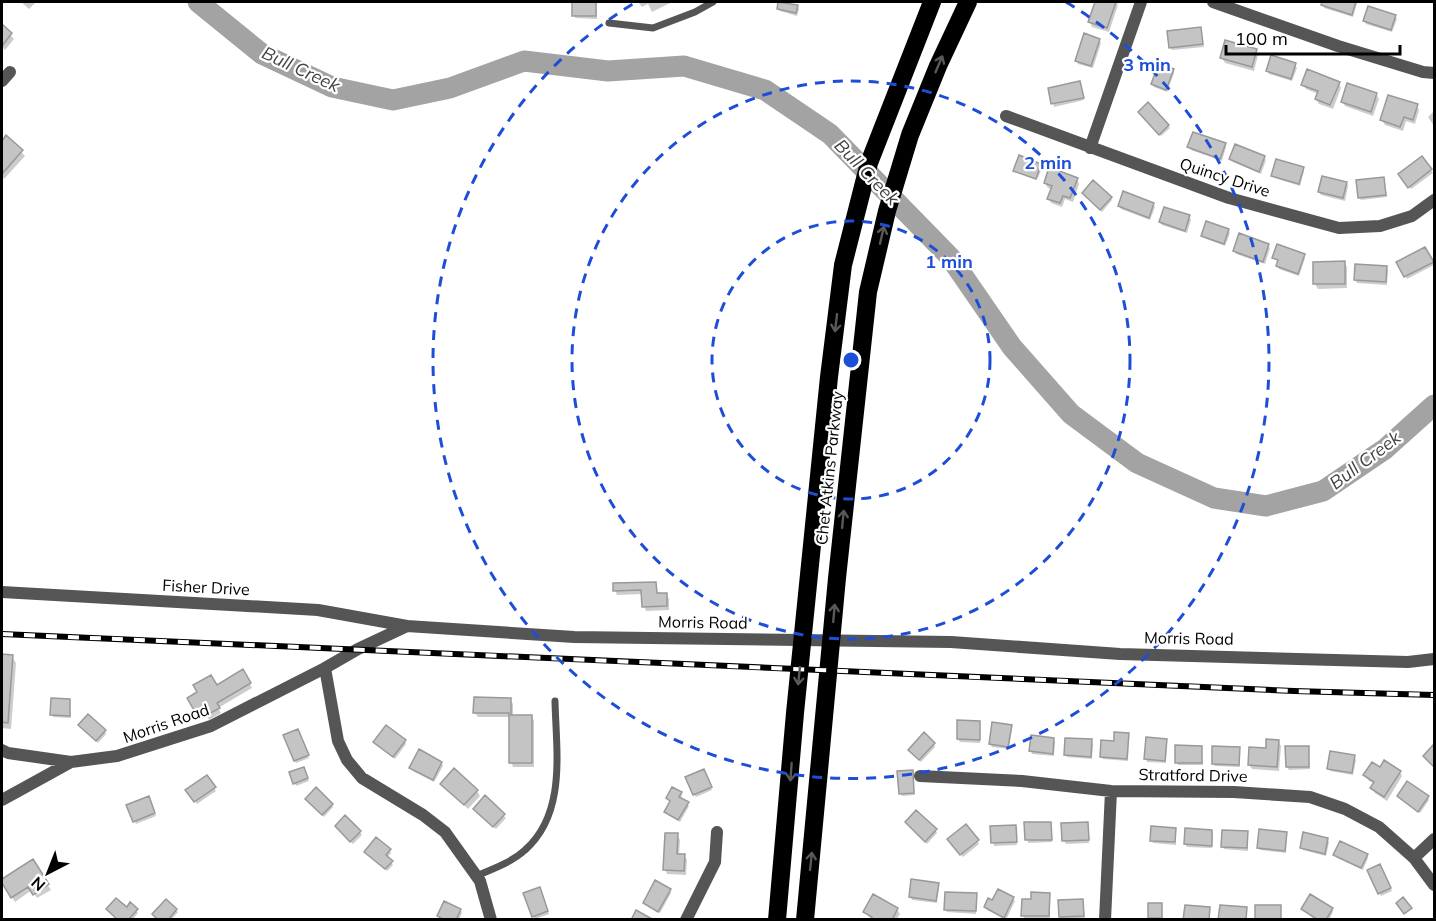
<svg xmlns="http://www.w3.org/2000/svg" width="1436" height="921" font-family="Mulish,sans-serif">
<rect width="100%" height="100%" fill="#fff"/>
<path fill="#0003" d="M 21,2 L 36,2 L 29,9 Z
M 574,2 L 597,2 L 597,19 L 575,18 Z
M 638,2 L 672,2 L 652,12 L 648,4 L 642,7 Z
M 1096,2 L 1116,2 L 1118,5 L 1109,32 L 1092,27 L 1090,22 Z
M 1324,2 L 1357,2 L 1357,3 L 1353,17 L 1324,8 Z
M 797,6 L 799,9 L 797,16 L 780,11 L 778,9 Z
M 1395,17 L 1397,19 L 1392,32 L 1366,24 L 1365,21 Z
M 2,26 L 14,39 L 5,50 L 2,47 Z
M 1200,29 L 1204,47 L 1172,50 L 1170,47 Z
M 1099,40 L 1101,43 L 1093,68 L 1078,64 L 1077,61 Z
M 1256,50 L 1258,55 L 1254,71 L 1225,63 L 1222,58 Z
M 1295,65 L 1297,68 L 1292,81 L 1269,74 L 1268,71 Z
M 1173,70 L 1174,73 L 1167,92 L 1154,87 L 1152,84 Z
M 1080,83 L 1084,100 L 1054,107 L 1049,89 Z
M 1339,83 L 1341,88 L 1333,109 L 1319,104 L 1316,99 L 1318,94 L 1306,89 L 1303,85 Z
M 1376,94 L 1379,99 L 1373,116 L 1345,106 L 1342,101 Z
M 1417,106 L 1419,110 L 1415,124 L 1406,121 L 1403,131 L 1385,125 L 1382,120 Z
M 1434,111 L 1434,126 L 1428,117 Z
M 1141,115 L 1168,126 L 1170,128 L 1161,136 Z
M 7,137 L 25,156 L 4,179 L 2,176 L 2,143 Z
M 1225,145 L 1226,147 L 1222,161 L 1191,150 L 1189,147 Z
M 1264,157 L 1266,160 L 1261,174 L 1233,162 L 1231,159 Z
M 1422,158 L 1433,173 L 1411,189 L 1402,177 Z
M 1040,165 L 1042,168 L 1038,178 L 1015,170 Z
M 1303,168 L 1304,171 L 1300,186 L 1275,178 L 1273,175 Z
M 1077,179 L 1079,184 L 1073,202 L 1065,199 L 1062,207 L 1051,203 L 1049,198 L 1052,189 L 1048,188 L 1045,183 Z
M 1384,179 L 1387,197 L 1361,200 L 1359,197 Z
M 1347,183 L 1348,186 L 1345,201 L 1321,195 L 1319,192 Z
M 1084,193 L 1111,198 L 1112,200 L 1102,212 Z
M 1153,204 L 1155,207 L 1150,220 L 1121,209 L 1119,206 Z
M 1189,217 L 1191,220 L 1187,233 L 1162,225 L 1160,222 Z
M 1228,231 L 1230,233 L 1225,246 L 1204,238 L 1202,235 Z
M 1268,246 L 1270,248 L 1265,264 L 1236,254 L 1235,251 Z
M 1425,249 L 1434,265 L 1407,279 L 1398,263 Z
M 1303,255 L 1305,258 L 1299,276 L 1279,269 L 1277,266 L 1279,262 L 1274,258 Z
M 1344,262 L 1347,267 L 1347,288 L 1318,289 L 1315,284 Z
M 1386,267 L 1388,270 L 1387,285 L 1357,283 L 1355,280 Z
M 655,583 L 658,594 L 666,594 L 669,599 L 669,610 L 646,611 L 644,606 L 643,594 L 617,595 L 615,590 Z
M 2,656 L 12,657 L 16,663 L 11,729 L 2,728 Z
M 243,671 L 252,688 L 218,708 L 221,713 L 209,720 L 205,712 L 199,716 L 189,699 L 216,687 Z
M 510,699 L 513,704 L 513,717 L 532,717 L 534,721 L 534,767 L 513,767 L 511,762 L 511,717 L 478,717 L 475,713 Z
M 69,701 L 71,718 L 53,717 L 52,714 Z
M 979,723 L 980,743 L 960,742 L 958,739 Z
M 1011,726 L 1012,729 L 1009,749 L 992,747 L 990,744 Z
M 82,728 L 105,731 L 106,734 L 98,743 Z
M 299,733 L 309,758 L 296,763 L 285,736 Z
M 1128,734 L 1129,737 L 1128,761 L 1103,759 L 1101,757 L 1115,742 Z
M 1053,739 L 1055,742 L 1054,756 L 1032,754 L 1031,751 Z
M 1166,740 L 1167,743 L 1166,763 L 1147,762 L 1146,759 Z
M 405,741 L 406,744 L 395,759 L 375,742 Z
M 1091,741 L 1093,744 L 1092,759 L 1067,757 L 1066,755 Z
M 1278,741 L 1281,746 L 1279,771 L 1252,769 L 1249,765 Z
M 934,744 L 935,747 L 921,762 L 910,750 Z
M 1201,747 L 1203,765 L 1178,765 L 1177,762 Z
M 1239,748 L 1240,767 L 1215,766 L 1213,763 Z
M 1308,748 L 1310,769 L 1289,770 L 1287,767 Z
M 1354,757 L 1356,760 L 1353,775 L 1330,771 L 1329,768 Z
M 441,763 L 443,766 L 434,782 L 413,771 L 411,768 Z
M 1380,769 L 1400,772 L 1402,776 L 1387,801 L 1375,793 L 1372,788 L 1375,784 L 1368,780 L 1365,775 Z
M 305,771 L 309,781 L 296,786 L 291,773 Z
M 912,772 L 915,795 L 902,796 L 900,793 Z
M 705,773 L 712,790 L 696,797 L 694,794 Z
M 207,777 L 216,791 L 197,804 L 187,790 Z
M 442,784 L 477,791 L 480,796 L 468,809 Z
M 681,793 L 682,796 L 680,799 L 689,806 L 680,822 L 666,812 L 671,802 L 667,798 Z
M 1398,796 L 1428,797 L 1429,800 L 1420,813 Z
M 485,798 L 506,818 L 496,829 L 476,812 Z
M 150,801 L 156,816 L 136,824 L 128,806 Z
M 308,802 L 332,804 L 333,807 L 324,817 Z
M 906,822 L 935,830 L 937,833 L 927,844 Z
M 1050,823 L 1052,842 L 1028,843 L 1026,824 Z
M 1087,824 L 1089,843 L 1066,844 L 1064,841 Z
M 1015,827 L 1017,845 L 994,846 L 991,828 Z
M 338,829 L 360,832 L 362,835 L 353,844 Z
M 1175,829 L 1176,845 L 1153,843 L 1152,841 Z
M 1211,831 L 1213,834 L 1212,848 L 1187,847 L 1185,844 Z
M 1247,833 L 1248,836 L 1248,851 L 1224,849 L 1222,846 Z
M 1286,833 L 1287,836 L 1286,853 L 1260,850 L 1259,847 Z
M 677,835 L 680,840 L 679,855 L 684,855 L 687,860 L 686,875 L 667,874 L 665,869 Z
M 1327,839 L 1329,842 L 1326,856 L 1303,850 L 1301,847 Z
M 977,841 L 979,844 L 963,857 L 951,842 Z
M 389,850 L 391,853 L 387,858 L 393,865 L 387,871 L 368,855 Z
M 1335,855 L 1367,855 L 1368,858 L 1363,870 L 1337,858 Z
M 32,861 L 51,890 L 37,898 L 32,890 L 15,902 L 2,881 Z
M 1380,866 L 1392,891 L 1381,896 L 1369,871 Z
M 938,884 L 939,887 L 937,903 L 912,900 L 911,897 Z
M 670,890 L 671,893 L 660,913 L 644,903 Z
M 541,891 L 549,914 L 535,919 L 525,894 Z
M 998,891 L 1013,899 L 1015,901 L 1006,920 L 987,910 L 985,907 L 993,902 Z
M 1049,894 L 1050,897 L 1050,919 L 1024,918 L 1023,915 L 1032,900 Z
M 976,895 L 977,898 L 976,914 L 947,912 L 945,909 Z
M 1083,901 L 1085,919 L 1062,920 L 1060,917 Z
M 1161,904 L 1163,920 L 1150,920 L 1149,918 Z
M 897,909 L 900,914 L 896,920 L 872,920 L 865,912 Z
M 1303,909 L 1332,909 L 1333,912 L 1329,920 L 1316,920 Z
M 136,910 L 138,913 L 132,920 L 118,920 Z
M 176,910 L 178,912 L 171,920 L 158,920 Z
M 460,910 L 462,913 L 459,920 L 442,920 L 438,916 Z"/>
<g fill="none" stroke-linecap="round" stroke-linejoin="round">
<path stroke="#a3a3a3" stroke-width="21" d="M 198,2 L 262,54 L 332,87 L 393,100 L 450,88 L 524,61 L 608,71 L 684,66 L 765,90 L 830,134 L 950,257 L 1012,347 L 1071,414 L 1137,463 L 1214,498 L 1266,506 L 1323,491 L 1385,449 L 1434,405"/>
</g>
<path fill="#c4c4c4" stroke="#999" stroke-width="1.5" d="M 572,2 L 596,2 L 596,16 L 572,16 Z
M 778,2 L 798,5 L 796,13 L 777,9 Z
M 1095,2 L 1116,2 L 1107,28 L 1088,22 Z
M 1322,2 L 1356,2 L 1352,15 L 1321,5 Z
M 1368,6 L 1396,15 L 1391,30 L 1363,21 Z
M 2,24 L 12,33 L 2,46 Z
M 1201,27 L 1203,44 L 1169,48 L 1167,31 Z
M 1084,33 L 1100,39 L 1091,66 L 1075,61 Z
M 1225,40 L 1257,49 L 1252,67 L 1220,58 Z
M 1271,55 L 1296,63 L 1291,79 L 1266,71 Z
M 1159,63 L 1174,69 L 1166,90 L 1151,84 Z
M 1307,69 L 1340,82 L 1330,105 L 1315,99 L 1318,91 L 1301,85 Z
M 1080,81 L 1084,98 L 1051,104 L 1048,88 Z
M 1347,83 L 1377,93 L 1371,112 L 1341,102 Z
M 1388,95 L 1418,104 L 1413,120 L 1404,117 L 1400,127 L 1380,120 Z
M 1148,102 L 1169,125 L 1159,135 L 1138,112 Z
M 1193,132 L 1226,143 L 1220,159 L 1187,147 Z
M 6,135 L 23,150 L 2,174 L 2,141 Z
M 1235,144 L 1265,156 L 1259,172 L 1229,159 Z
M 1019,155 L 1041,164 L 1036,179 L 1013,171 Z
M 1422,156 L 1432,169 L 1408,188 L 1398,174 Z
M 1276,159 L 1304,167 L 1299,184 L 1271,176 Z
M 1049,167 L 1078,178 L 1070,198 L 1063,196 L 1060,203 L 1047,199 L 1052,186 L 1044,183 Z
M 1322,176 L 1347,182 L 1343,198 L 1318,192 Z
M 1384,177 L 1386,195 L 1358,198 L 1356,180 Z
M 1093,180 L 1112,197 L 1100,210 L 1082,193 Z
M 1123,191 L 1154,203 L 1149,218 L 1118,206 Z
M 1164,207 L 1190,215 L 1185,231 L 1159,222 Z
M 1206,221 L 1229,229 L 1224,244 L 1201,236 Z
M 1239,233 L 1269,244 L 1263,262 L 1233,251 Z
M 1277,244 L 1305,254 L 1298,274 L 1276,266 L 1278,260 L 1272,258 Z
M 1425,247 L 1434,262 L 1404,277 L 1396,262 Z
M 1345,261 L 1345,284 L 1313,284 L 1313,262 Z
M 1355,264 L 1387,266 L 1386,282 L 1354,280 Z
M 656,582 L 657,593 L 667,593 L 667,606 L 642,607 L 641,590 L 613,591 L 613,583 Z
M 2,654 L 13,655 L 8,723 L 2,722 Z
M 243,669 L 251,683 L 217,703 L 220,708 L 205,716 L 201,708 L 195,712 L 187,698 L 197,692 L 193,685 L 211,675 L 217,685 Z
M 474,697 L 511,698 L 511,715 L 532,715 L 532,763 L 509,763 L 509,713 L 473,713 Z
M 51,698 L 70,699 L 70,716 L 50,715 Z
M 88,714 L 106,730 L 96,741 L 78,725 Z
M 957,720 L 980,721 L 980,740 L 957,739 Z
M 992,722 L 1012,725 L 1008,747 L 989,744 Z
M 386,725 L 406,740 L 393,757 L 373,742 Z
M 298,729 L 309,755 L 294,761 L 283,735 Z
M 924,732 L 935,743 L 919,760 L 908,750 Z
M 1114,732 L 1129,733 L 1127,759 L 1100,757 L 1101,740 L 1114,741 Z
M 1031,735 L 1054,738 L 1053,754 L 1029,751 Z
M 1146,737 L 1167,739 L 1165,761 L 1144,759 Z
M 1065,738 L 1092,739 L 1091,757 L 1064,755 Z
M 1266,739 L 1279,740 L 1277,767 L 1248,765 L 1249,747 L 1266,748 Z
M 1434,744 L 1434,767 L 1423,756 Z
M 1175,745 L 1202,746 L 1202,763 L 1175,763 Z
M 1212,746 L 1240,747 L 1239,765 L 1212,764 Z
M 1285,746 L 1309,746 L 1309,767 L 1286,767 Z
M 419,749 L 442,762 L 433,780 L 409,768 Z
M 1330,751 L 1355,755 L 1352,773 L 1327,769 Z
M 1384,760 L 1401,771 L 1384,797 L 1370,788 L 1374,782 L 1363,775 L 1372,762 L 1380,767 Z
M 304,767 L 308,778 L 293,784 L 289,772 Z
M 454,768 L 478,790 L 464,805 L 440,784 Z
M 704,769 L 712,787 L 693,795 L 685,777 Z
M 913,770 L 914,793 L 899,794 L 897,771 Z
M 207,775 L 216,787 L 194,802 L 185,790 Z
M 1407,781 L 1429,796 L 1418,812 L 1397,796 Z
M 316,787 L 333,804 L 322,815 L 305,799 Z
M 672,787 L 682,792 L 679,797 L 689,802 L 678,820 L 664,812 L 670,801 L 666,798 Z
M 485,795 L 505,814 L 493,827 L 473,809 Z
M 149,796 L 155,813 L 133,822 L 126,805 Z
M 916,810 L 937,829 L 925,842 L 905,822 Z
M 345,815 L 361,831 L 350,842 L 335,826 Z
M 1024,822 L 1051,822 L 1052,840 L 1025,840 Z
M 1088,822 L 1089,840 L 1062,841 L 1061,823 Z
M 966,824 L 979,840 L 960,855 L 947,839 Z
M 1016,825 L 1017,842 L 991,843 L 990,826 Z
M 1151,826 L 1176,828 L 1175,842 L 1150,841 Z
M 1185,828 L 1212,830 L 1212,846 L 1184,844 Z
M 1259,829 L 1287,832 L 1285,851 L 1257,848 Z
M 1222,830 L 1248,831 L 1247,848 L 1221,847 Z
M 1303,832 L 1328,838 L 1325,854 L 1300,848 Z
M 665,833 L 678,833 L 677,854 L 685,854 L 684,871 L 663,870 Z
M 376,837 L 391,849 L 386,855 L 393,861 L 385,869 L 364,852 Z
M 1340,841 L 1368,854 L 1361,868 L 1333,855 Z
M 33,859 L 49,884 L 33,895 L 28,887 L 11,898 L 2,883 L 2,879 Z
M 1380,864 L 1391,888 L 1378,894 L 1367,870 Z
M 911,879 L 939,883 L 936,901 L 909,897 Z
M 655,880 L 671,889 L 658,912 L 643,903 Z
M 540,887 L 548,911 L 532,917 L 523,893 Z
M 998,889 L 1014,897 L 1004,918 L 984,907 L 988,898 L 992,900 Z
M 945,892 L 977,893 L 976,911 L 944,910 Z
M 1031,892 L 1050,893 L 1049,916 L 1021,916 L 1022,899 L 1031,899 Z
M 873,894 L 898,908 L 892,920 L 870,920 L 872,917 L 863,912 Z
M 1310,894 L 1333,908 L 1326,920 L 1318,920 L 1301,909 Z
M 1403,897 L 1412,908 L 1404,914 L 1396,903 Z
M 116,898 L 127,907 L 130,902 L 138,909 L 128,920 L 118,920 L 106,909 Z
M 166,899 L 177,909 L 168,920 L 158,920 L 152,914 Z
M 1083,899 L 1084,916 L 1059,917 L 1058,900 Z
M 444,901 L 461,909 L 456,920 L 445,920 L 437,916 Z
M 1148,903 L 1162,903 L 1162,918 L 1148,918 Z
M 1185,905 L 1210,907 L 1209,920 L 1183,920 Z
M 1220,905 L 1247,907 L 1246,920 L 1218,920 Z
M 1255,905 L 1281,905 L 1281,920 L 1255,920 Z
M 636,910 L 654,920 L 631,920 Z"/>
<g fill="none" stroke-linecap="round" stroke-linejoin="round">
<path stroke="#555" stroke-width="7" d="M 609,23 L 653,28 L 695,12 L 713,2
M 476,876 C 493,869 512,862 525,850 C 567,813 556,750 555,701"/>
<path stroke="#555" stroke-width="12" d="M 1213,2 L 1338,46 L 1423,72 L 1434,73
M 2,81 L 10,72
M 1006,116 L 1229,198 L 1339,228 L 1380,226 L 1412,216 L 1434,200
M 1090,148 L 1141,2
M 2,592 L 318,610 L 407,626
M 325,668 L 338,741 L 347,760 L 362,778 L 423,815 L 445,832 L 480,881 L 491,920
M 2,750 L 8,753 L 71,762 L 117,756 L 211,726 L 325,668 L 358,649 L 407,626 L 574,637 L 951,642 L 1120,654 L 1408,662 L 1434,659
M 920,776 L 1022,781 L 1111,791 L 1234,792 L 1310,797 L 1345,809 L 1379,827 L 1414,858 L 1434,885
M 2,800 L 71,762
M 1414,858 L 1434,839
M 686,920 L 715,862 L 717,832
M 1105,920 L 1111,791"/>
<path stroke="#000" stroke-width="18" d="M 777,920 L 795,713 L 829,377 L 843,265 L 869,163 L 932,2
M 805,920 L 837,578 L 868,292 L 887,211 L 910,135 L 938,66 L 968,2"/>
<g stroke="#000" stroke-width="6">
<path id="rail" d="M 2,634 L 1294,691 L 1434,695"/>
</g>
<use href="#rail" stroke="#fff" stroke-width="4" stroke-dasharray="11" stroke-linecap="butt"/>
</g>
<defs><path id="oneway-shaft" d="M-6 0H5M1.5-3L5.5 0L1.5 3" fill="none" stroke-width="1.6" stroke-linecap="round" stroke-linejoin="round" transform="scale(1.5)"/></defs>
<g stroke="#595959">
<use href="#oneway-shaft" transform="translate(939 64) rotate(-67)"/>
<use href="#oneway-shaft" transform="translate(882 235) rotate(-77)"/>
<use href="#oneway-shaft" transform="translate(836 323) rotate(97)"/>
<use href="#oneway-shaft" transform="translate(843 519) rotate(-84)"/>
<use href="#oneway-shaft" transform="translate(834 613) rotate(-85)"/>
<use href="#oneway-shaft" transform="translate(799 676) rotate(96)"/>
<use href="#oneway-shaft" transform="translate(791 772) rotate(94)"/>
<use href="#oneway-shaft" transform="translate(811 861) rotate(-84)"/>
</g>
<g fill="none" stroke="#1d4ed8" stroke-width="3" stroke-dasharray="10 8">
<circle cx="851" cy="360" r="139"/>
<circle cx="851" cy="360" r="279"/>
<path d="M1066 2A418 418 0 1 1 636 2"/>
</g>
<g text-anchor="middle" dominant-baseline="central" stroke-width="4.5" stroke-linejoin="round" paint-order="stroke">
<g font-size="16" fill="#000" stroke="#fff">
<text transform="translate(1225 177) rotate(18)">Quincy Drive</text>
<text transform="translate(829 468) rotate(-84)">Chet Atkins Parkway</text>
<text transform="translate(206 587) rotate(3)">Fisher Drive</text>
<text transform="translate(703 622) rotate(1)">Morris Road</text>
<text transform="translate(1189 638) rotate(1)">Morris Road</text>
<text transform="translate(166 723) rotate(-19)">Morris Road</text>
<text transform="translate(1193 775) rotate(1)">Stratford Drive</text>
</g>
<g font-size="18" font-style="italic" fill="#444" stroke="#fff">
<text transform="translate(301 69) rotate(25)">Bull Creek</text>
<text transform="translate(867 172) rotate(46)">Bull Creek</text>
<text transform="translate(1365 460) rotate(-37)">Bull Creek</text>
</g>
</g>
<circle cx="851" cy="360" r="9" fill="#1d4ed8" stroke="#fff" stroke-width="3"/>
<g font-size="18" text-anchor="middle" font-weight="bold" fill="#1d4ed8" stroke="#fff" stroke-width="4.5" stroke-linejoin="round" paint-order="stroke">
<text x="1147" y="71">3 min</text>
<text x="1048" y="169">2 min</text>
<text x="949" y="268">1 min</text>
</g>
<rect width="1436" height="921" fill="none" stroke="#000000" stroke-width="6"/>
<g transform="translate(48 873) rotate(222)" stroke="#ffffff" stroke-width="4.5" paint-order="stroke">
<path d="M0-4.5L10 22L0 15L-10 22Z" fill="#000000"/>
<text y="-9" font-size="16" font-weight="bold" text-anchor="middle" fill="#000000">N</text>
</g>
<path d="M1226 45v9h174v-9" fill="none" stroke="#000000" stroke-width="3"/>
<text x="1235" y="45" font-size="18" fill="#000000" stroke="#ffffff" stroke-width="4.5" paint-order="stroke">100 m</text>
</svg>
